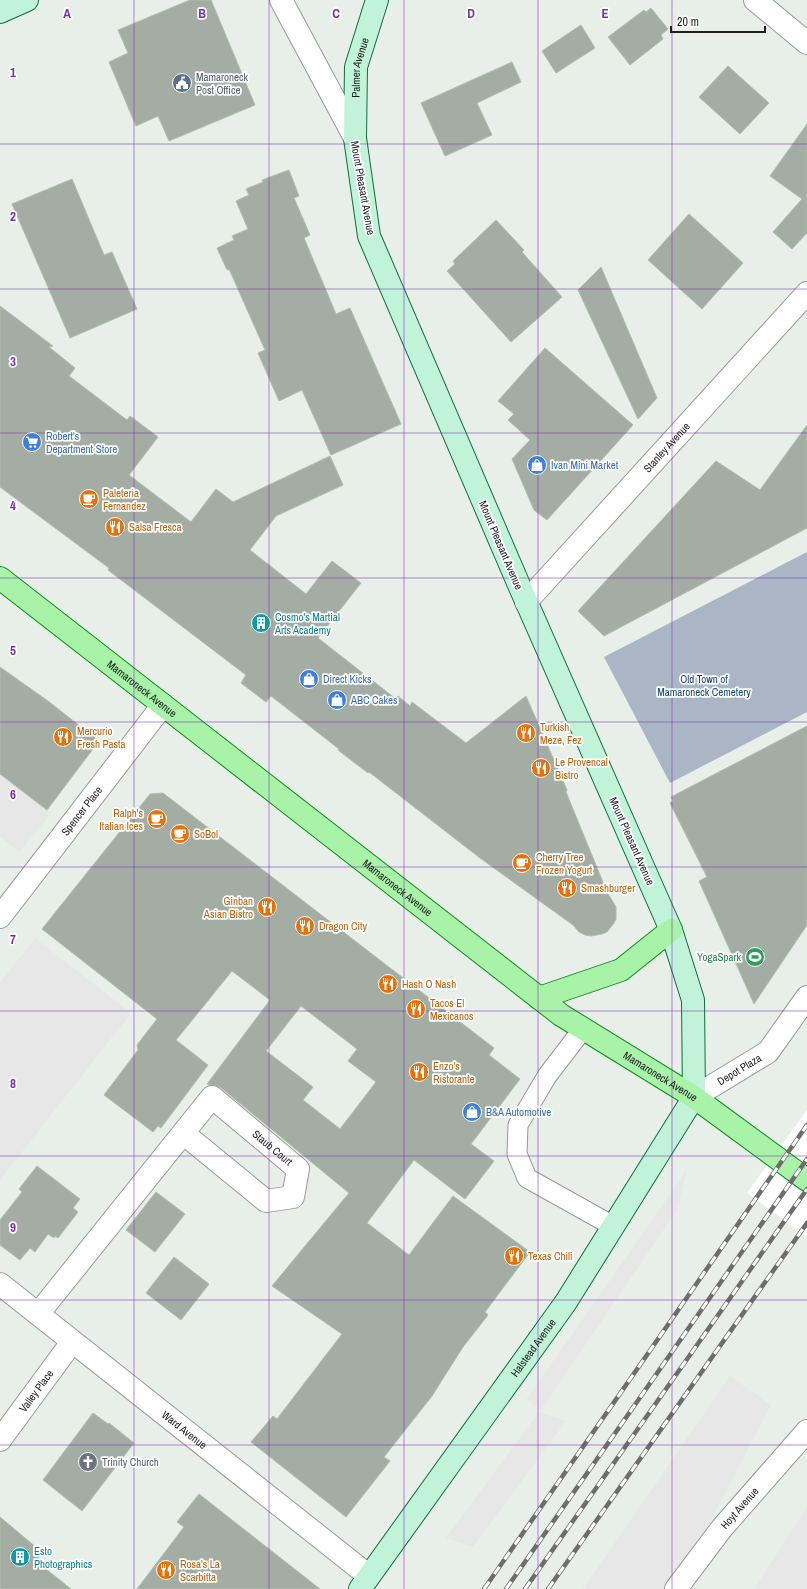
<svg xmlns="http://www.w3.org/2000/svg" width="807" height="1589" font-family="'Archivo Narrow',sans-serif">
<rect width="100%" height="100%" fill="#e7efe8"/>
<path fill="#aab6c6" d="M 807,552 L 807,712 L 670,783 L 604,657 Z"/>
<path fill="#e7e7e7" d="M 0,774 L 51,813 L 20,852 L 0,837 Z
M 35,938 L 131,1013 L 0,1180 L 0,983 Z
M 687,1170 L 677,1210 L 541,1410 L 526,1400 Z
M 730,1376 L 771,1405 L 675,1589 L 583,1589 Z
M 539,1412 L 566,1421 L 473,1547 L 446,1538 Z
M 807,1507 L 807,1589 L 754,1589 Z"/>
<path fill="#fff" d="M 807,1110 L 807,1237 L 747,1193 Z"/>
<path fill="#a4ada3" stroke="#adbfab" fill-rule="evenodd" d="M 190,0 L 211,0 L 255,105 L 169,141 L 158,116 L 136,126 L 109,62 L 128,53 L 118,30 Z
M 651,8 L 668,29 L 661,35 L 663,39 L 630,65 L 608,37 L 644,10 L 646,12 Z
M 581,25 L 595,48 L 556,73 L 542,51 Z
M 512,62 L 521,82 L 477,103 L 492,135 L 445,156 L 421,103 Z
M 728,66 L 769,103 L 740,134 L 699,97 Z
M 807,124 L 807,233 L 792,249 L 773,232 L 802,199 L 770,176 Z
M 289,170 L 299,196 L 294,198 L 310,235 L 304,238 L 336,314 L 350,308 L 401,424 L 331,455 L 302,390 L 279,401 L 258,353 L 265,350 L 229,269 L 227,270 L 217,248 L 234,240 L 232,236 L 248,229 L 236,201 L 249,195 L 246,189 L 263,182 L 262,180 Z
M 72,179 L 104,255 L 112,252 L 137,309 L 70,338 L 12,204 Z
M 689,214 L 743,263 L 702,309 L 648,260 Z
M 496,220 L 524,250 L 522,252 L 562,297 L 511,342 L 447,271 L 455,264 L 453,261 Z
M 601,267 L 657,398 L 638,419 L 578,290 Z
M 0,306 L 53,346 L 49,347 L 75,368 L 69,376 L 127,420 L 130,416 L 158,437 L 129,475 L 191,522 L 216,489 L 233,502 L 330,456 L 343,485 L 276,516 L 250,550 L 306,594 L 332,561 L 361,583 L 318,638 L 396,699 L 398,696 L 410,706 L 412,702 L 466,743 L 526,696 L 567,790 L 566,792 L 607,892 L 616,907 L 616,919 L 614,923 L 607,932 L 602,934 L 591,936 L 585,935 L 579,932 L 573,925 L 480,858 L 369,772 L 368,773 L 338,750 L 339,749 L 271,696 L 266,702 L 241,683 L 246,675 L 108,570 L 109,568 L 0,487 Z
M 545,348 L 633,425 L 547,520 L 534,510 L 512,459 L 530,440 L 508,420 L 514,414 L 498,401 Z
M 807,425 L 807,528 L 604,636 L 578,611 L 716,461 L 760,490 Z
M 0,667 L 48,701 L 99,741 L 47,810 L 0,774 Z
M 807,726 L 807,925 L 754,1004 L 699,881 L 707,877 L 670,803 L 673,801 L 671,797 Z
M 163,793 L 494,1048 L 489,1055 L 520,1079 L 471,1144 L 494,1161 L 465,1199 L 414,1160 L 367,1223 L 409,1255 L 453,1196 L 530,1252 L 485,1312 L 488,1315 L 463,1347 L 432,1396 L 384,1457 L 390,1461 L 346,1517 L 251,1442 L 273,1416 L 277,1419 L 342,1334 L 272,1286 L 349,1193 L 220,1087 L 207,1084 L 270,1000 L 232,971 L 176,1040 L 208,1065 L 161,1128 L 158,1126 L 153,1132 L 104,1095 L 138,1050 L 137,1045 L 157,1019 L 42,929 L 150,794 ZM 301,1006 L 357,1049 L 348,1061 L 376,1082 L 340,1129 L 303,1100 L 313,1087 L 266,1051 Z
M 37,1166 L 80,1199 L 73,1208 L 78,1212 L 58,1238 L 55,1236 L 54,1238 L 48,1234 L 35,1252 L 30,1248 L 20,1260 L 0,1245 L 0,1220 L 22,1192 L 19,1189 Z
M 156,1192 L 185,1214 L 155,1252 L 126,1230 Z
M 174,1257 L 209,1284 L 181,1320 L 146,1293 Z
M 93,1413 L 108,1424 L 109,1423 L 134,1443 L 82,1511 L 43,1480 Z
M 199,1494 L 320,1589 L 137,1589 L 184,1527 L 177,1522 Z
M 0,1517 L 43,1553 L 36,1561 L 71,1589 L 0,1589 Z"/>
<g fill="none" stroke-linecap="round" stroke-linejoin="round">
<g stroke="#999" stroke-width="21">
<path id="lane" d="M 583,1029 L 547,1076 L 518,1125 L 517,1154 L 527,1178 L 613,1226"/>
</g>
<g stroke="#999" stroke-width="24">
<g id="street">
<path d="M 281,0 L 355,138"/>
<path d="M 755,0 L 807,43"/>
<path id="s1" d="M 526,602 L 807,293"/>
<path id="s2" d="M 0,917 L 163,705"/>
<path id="s3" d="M 694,1097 L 768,1052 L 807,997"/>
<path id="s4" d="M 0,1284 L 369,1576"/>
<path id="s5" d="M 38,1314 L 212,1097 L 298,1169 L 293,1197 L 266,1201 L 183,1133"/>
<path id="s6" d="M 0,1440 L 72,1342"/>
<path id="s7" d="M 676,1589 L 722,1528 L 807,1431"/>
</g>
</g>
<g stroke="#106d42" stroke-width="24">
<g id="secondary">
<path d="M 0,12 L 27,0"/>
<path id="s8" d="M 360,1589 L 566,1302 L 694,1097 L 693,1000 L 671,930 L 519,585 L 369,236 L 355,138 L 356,67 L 377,0"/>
</g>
</g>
<g stroke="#0f8c1c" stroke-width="24">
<g id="primary">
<path id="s9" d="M 0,578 L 561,1015 L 694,1097 L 807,1180"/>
<path d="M 539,998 L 621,970 L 671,930"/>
</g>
</g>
<use href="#lane" stroke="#fff" stroke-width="19"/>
<use href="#street" stroke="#fff" stroke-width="22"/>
<use href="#secondary" stroke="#c1f3d9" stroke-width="22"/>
<use href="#primary" stroke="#a8f3a8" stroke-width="22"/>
<g stroke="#6d6d6d" stroke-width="4.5">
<path id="rail" d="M 484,1589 L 807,1125
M 506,1589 L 807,1159
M 525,1589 L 807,1189
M 548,1589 L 807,1223"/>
</g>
<use href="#rail" stroke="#fff" stroke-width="3" stroke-dasharray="9" stroke-linecap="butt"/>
</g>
<path fill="none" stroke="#7b2cbf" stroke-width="1" stroke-opacity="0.55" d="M 134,0 L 134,1589M 269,0 L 269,1589M 404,0 L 404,1589M 538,0 L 538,1589M 672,0 L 672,1589M 0,144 L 807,144M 0,289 L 807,289M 0,433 L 807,433M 0,578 L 807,578M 0,722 L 807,722M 0,867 L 807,867M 0,1011 L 807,1011M 0,1156 L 807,1156M 0,1300 L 807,1300M 0,1445 L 807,1445"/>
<defs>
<g id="civic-disc" transform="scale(1)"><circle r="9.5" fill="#5c6f8a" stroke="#fff"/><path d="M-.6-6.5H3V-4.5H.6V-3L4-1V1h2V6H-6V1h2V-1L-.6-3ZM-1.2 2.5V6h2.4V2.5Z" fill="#fff"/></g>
<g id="supermarket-disc" transform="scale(1)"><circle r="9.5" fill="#3f7fe0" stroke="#fff"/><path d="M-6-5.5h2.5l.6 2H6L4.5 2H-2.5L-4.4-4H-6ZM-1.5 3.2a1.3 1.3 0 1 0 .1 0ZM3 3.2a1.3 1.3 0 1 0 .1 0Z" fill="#fff"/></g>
<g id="shop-disc" transform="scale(1)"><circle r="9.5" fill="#3f7fe0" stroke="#fff"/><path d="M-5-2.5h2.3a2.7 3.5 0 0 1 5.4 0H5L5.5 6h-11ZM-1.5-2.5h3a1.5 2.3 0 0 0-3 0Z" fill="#fff"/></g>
<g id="cafe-disc" transform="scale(1)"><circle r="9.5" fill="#e8710a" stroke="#fff"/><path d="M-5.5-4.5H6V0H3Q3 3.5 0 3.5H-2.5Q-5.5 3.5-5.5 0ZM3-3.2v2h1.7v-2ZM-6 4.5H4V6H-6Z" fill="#fff"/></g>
<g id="restaurant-disc" transform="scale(1)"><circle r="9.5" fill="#e8710a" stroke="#fff"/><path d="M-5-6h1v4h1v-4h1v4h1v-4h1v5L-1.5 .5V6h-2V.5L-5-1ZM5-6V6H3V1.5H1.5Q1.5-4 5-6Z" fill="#fff"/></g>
<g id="building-disc" transform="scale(1)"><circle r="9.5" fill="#0f9aa8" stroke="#fff"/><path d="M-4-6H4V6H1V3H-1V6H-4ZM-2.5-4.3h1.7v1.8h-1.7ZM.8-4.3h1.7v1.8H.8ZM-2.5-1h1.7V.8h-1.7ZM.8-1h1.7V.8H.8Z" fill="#fff"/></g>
<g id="stadium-disc" transform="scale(1)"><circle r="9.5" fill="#2e9e5b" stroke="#fff"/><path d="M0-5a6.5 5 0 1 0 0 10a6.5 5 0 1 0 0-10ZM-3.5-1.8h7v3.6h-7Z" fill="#fff"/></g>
<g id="church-disc" transform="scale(1)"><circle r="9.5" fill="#6b7280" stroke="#fff"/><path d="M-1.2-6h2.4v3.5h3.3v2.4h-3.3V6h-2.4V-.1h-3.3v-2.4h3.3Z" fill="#fff"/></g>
</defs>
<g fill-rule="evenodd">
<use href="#civic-disc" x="182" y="83"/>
<use href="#supermarket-disc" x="32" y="442"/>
<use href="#shop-disc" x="537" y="465"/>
<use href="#cafe-disc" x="89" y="499"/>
<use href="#restaurant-disc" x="115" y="527"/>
<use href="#building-disc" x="261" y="623"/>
<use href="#shop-disc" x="309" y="679"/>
<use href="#shop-disc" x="337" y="700"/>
<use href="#restaurant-disc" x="526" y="733"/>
<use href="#restaurant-disc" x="63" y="737"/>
<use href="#restaurant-disc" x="541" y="768"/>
<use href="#cafe-disc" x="157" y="819"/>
<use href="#cafe-disc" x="180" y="834"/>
<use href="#cafe-disc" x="522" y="863"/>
<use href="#restaurant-disc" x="567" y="888"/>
<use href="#restaurant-disc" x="267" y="907"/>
<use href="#restaurant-disc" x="305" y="926"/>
<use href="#stadium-disc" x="755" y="957"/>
<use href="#restaurant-disc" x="388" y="984"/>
<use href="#restaurant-disc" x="416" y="1009"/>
<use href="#restaurant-disc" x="419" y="1072"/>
<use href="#shop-disc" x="472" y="1112"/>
<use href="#restaurant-disc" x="514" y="1256"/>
<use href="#church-disc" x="88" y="1462"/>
<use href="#building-disc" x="20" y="1557"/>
<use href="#restaurant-disc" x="166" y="1570"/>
</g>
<g text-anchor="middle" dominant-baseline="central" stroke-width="3.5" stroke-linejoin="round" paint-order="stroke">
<g font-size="11" fill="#1f1f1f" stroke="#fff">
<text stroke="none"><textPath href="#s8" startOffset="1692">Palmer Avenue</textPath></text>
<text transform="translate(363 188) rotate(80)">Mount Pleasant Avenue</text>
<text stroke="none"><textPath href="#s1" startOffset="209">Stanley Avenue</textPath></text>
<text transform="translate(501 545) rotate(67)">Mount Pleasant Avenue</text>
<text stroke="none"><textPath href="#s9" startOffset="180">Mamaroneck Avenue</textPath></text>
<text stroke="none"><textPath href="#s2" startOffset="134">Spencer Place</textPath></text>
<text transform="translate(632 841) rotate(66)">Mount Pleasant Avenue</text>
<text stroke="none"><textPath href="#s9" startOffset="504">Mamaroneck Avenue</textPath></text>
<text stroke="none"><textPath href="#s3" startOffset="53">Depot Plaza</textPath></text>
<text stroke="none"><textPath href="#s9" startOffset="828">Mamaroneck Avenue</textPath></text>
<text stroke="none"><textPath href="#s5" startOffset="357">Staub Court</textPath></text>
<text stroke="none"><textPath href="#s8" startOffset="297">Halstead Avenue</textPath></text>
<text stroke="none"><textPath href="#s6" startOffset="61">Valley Place</textPath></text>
<text stroke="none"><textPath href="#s4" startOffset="235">Ward Avenue</textPath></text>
<text stroke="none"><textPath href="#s7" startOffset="103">Hoyt Avenue</textPath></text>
</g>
<g font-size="11" fill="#4e5e75" stroke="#fff" text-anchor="start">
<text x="196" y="77">Mamaroneck<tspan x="196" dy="13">Post Office</tspan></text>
</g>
<g font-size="11" fill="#366cbe" stroke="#fff" text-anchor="start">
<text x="46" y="436">Robert's<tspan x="46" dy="13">Department Store</tspan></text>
<text x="551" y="465">Ivan Mini Market</text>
<text x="323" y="679">Direct Kicks</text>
<text x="351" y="700">ABC Cakes</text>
<text x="486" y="1112">B&amp;A Automotive</text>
</g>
<g font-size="11" fill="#c56008" stroke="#fff" text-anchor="start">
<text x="103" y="493">Paleteria<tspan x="103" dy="13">Fernandez</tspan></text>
<text x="129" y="527">Salsa Fresca</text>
<text x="540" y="727">Turkish<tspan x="540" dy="13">Meze, Fez</tspan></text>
<text x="77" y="731">Mercurio<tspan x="77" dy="13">Fresh Pasta</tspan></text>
<text x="555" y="762">Le Provencal<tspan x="555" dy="13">Bistro</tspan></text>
<text x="143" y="813" text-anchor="end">Ralph's<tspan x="143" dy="13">Italian Ices</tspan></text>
<text x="194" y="834">SoBol</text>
<text x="536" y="857">Cherry Tree<tspan x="536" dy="13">Frozen Yogurt</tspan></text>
<text x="581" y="888">Smashburger</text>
<text x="253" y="901" text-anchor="end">Ginban<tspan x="253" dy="13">Asian Bistro</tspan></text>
<text x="319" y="926">Dragon City</text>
<text x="402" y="984">Hash O Nash</text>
<text x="430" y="1003">Tacos El<tspan x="430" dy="13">Mexicanos</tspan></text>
<text x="433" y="1066">Enzo's<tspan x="433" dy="13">Ristorante</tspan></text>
<text x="528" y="1256">Texas Chili</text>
<text x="180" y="1564">Rosa's La<tspan x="180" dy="13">Scarbitta</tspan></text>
</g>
<g font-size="11" fill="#0d838f" stroke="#fff" text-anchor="start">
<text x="275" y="617">Cosmo's Martial<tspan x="275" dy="13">Arts Academy</tspan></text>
<text x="34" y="1551">Esto<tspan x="34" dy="13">Photographics</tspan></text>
</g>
<g font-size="11" fill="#174474" stroke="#fff">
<text x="704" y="679">Old Town of<tspan x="704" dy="13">Mamaroneck Cemetery</tspan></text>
</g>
<g font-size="11" fill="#27864d" stroke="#fff" text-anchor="end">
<text x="741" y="957">YogaSpark</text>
</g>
<g font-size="11" fill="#5b616d" stroke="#fff" text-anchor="start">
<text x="102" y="1462">Trinity Church</text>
</g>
</g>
<g font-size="13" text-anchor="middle" font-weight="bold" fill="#7b2cbf" stroke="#fff" stroke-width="3.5" stroke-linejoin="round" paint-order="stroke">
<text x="67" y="18">A</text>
<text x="202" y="18">B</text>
<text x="336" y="18">C</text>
<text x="471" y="18">D</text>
<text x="605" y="18">E</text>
<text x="13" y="77">1</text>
<text x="13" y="221">2</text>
<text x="13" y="366">3</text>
<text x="13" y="510">4</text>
<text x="13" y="655">5</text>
<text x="13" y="799">6</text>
<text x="13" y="944">7</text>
<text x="13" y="1088">8</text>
<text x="13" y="1232">9</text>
</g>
<path d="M671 26v6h94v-6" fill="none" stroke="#1f1f1f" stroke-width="2"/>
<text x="677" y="26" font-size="12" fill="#1f1f1f" stroke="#ffffff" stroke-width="3" paint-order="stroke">20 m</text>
</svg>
